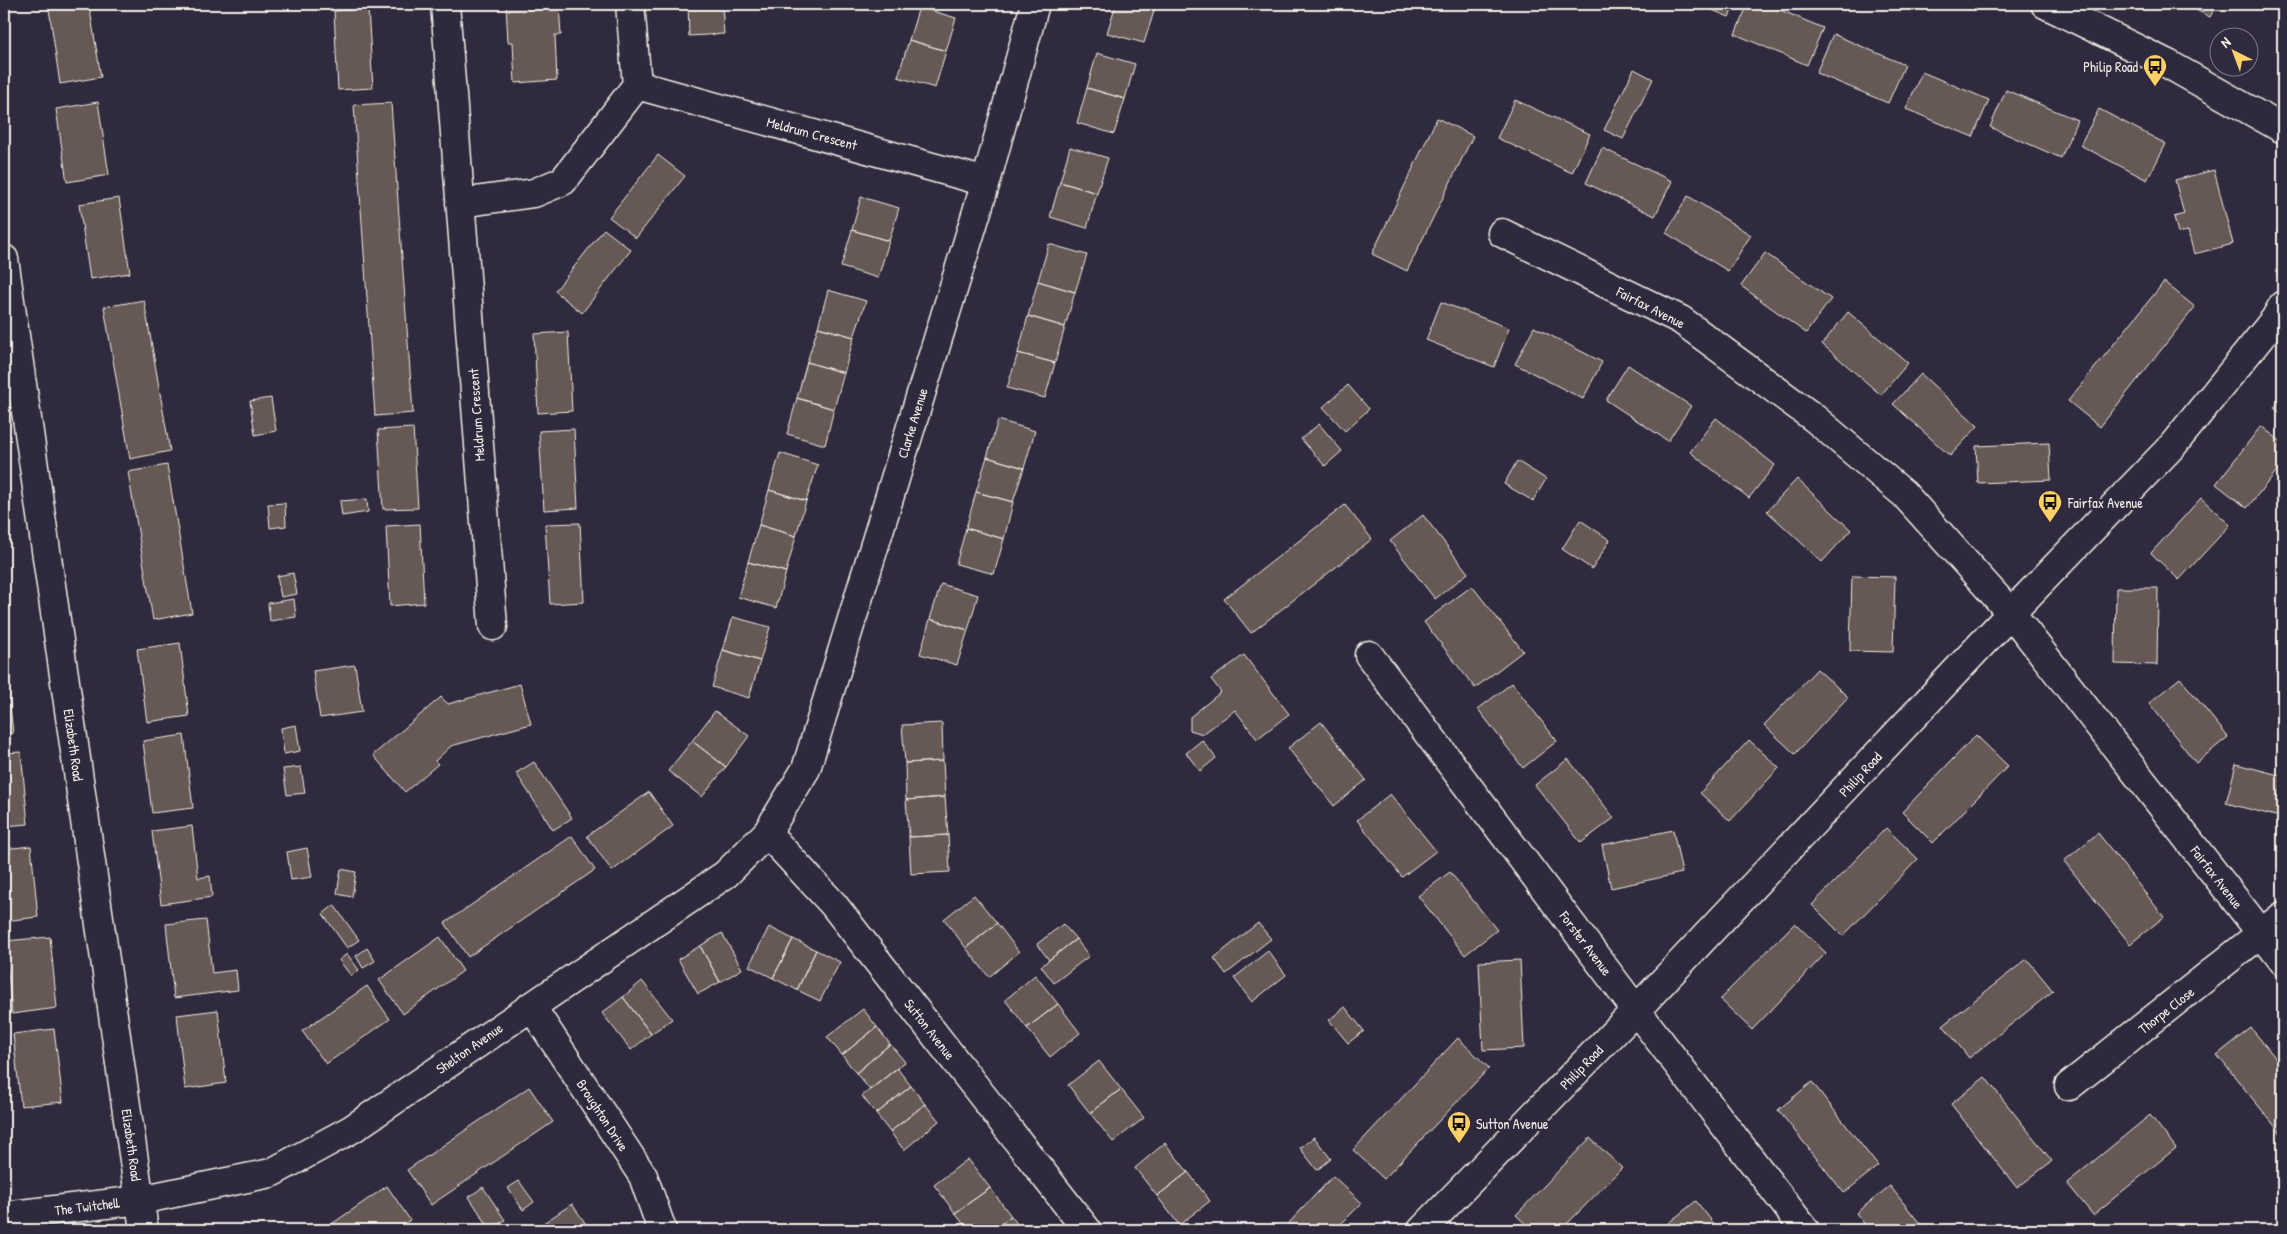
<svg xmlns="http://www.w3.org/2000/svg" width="2287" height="1234" font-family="'Patrick Hand',sans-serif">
<rect width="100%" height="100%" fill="#2f2a3d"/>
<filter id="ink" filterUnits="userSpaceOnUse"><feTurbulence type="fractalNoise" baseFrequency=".02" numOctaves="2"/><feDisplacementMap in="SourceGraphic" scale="10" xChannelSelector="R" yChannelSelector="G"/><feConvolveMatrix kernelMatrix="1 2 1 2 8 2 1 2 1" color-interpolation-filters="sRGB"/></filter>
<g filter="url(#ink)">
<path fill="#655854" stroke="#f4f1e8" d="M 82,4 L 89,4 L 101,77 L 60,84 L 49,9 Z
M 506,4 L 559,4 L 561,35 L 555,35 L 557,80 L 515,83 L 513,42 L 508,42 Z
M 688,4 L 722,4 L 724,34 L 689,36 Z
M 1116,4 L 1139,4 L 1155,8 L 1144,43 L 1107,33 Z
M 1698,4 L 1735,4 L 1729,17 Z
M 1748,4 L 1766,4 L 1823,28 L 1807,65 L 1735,34 Z
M 2184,4 L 2217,4 L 2210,17 Z
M 919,7 L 956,18 L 946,51 L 909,40 Z
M 368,9 L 373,88 L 338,90 L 334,11 Z
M 1833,34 L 1905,65 L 1888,103 L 1816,73 Z
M 909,40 L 946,51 L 935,88 L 898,77 Z
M 1097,53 L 1135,64 L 1125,99 L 1087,88 Z
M 1634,69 L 1653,79 L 1623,139 L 1604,130 Z
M 1922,72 L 1989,100 L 1973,137 L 1906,109 Z
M 1087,88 L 1125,99 L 1114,134 L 1077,123 Z
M 2006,90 L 2077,120 L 2061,158 L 1990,127 Z
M 1515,100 L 1590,134 L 1572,173 L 1497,138 Z
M 98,102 L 109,175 L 67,182 L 56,109 Z
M 391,103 L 413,413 L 375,416 L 354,105 Z
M 2099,109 L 2166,144 L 2147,180 L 2080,145 Z
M 1437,118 L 1473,136 L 1407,271 L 1372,254 Z
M 1070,147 L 1108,158 L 1097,193 L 1060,182 Z
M 1602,148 L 1672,181 L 1655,216 L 1586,183 Z
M 658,155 L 685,176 L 636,238 L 609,217 Z
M 2214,170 L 2233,244 L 2194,254 L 2188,231 L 2178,233 L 2174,217 L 2184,214 L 2175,180 Z
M 1060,182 L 1097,193 L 1087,228 L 1050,217 Z
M 1688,196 L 1751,235 L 1728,271 L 1666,233 Z
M 861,197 L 899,208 L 889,241 L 852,230 Z
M 119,198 L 130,273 L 90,279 L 79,204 Z
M 604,229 L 631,250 L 582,313 L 555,291 Z
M 852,230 L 889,241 L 878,278 L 841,267 Z
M 1049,244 L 1087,255 L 1075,292 L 1038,281 Z
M 1765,253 L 1831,299 L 1806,333 L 1741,286 Z
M 1038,281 L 1075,292 L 1065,327 L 1028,316 Z
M 2164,282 L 2195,307 L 2100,427 L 2068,401 Z
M 828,290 L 866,301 L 854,337 L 818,327 Z
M 144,300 L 170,451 L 130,459 L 104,307 Z
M 1441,302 L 1509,328 L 1494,367 L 1426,340 Z
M 1848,312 L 1908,363 L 1881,395 L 1822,344 Z
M 1028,316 L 1065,327 L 1055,363 L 1018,353 Z
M 818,327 L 854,337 L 844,373 L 807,362 Z
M 1534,327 L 1602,362 L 1583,399 L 1515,364 Z
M 568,332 L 572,411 L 538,413 L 534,334 Z
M 1018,353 L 1055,363 L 1045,398 L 1007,388 Z
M 807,362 L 844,373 L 834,409 L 797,398 Z
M 1628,365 L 1691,406 L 1668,441 L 1606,400 Z
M 1921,374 L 1978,426 L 1950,456 L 1893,404 Z
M 1348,385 L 1369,409 L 1345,431 L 1323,407 Z
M 2283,396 L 2283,415 L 2274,408 Z
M 271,398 L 276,431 L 255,435 L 250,401 Z
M 797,398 L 834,409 L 825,445 L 787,434 Z
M 1716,418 L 1775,465 L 1749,498 L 1690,452 Z
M 998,420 L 1035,431 L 1024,468 L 987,457 Z
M 1319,424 L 1342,451 L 1325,466 L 1301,439 Z
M 2261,426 L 2283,443 L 2283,463 L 2247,508 L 2216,484 Z
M 413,428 L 418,508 L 383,509 L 378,430 Z
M 574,429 L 578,508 L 544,510 L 539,431 Z
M 2049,443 L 2051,480 L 1978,483 L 1976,446 Z
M 780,453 L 818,465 L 806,501 L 769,490 Z
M 987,457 L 1024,468 L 1013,502 L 976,492 Z
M 1517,461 L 1546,479 L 1533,501 L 1504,484 Z
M 167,465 L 192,613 L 153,620 L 128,472 Z
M 1797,479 L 1851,530 L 1822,562 L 1767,511 Z
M 769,490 L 806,501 L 796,536 L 759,525 Z
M 976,492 L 1013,502 L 1004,539 L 966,528 Z
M 2201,498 L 2230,525 L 2179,580 L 2151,553 Z
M 367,499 L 368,512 L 342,516 L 340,501 Z
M 285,503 L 286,526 L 270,528 L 268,504 Z
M 1345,505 L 1372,539 L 1251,633 L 1224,599 Z
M 1423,515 L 1468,573 L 1435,599 L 1390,541 Z
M 1580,520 L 1610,540 L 1592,569 L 1562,549 Z
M 580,523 L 584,602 L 550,604 L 545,524 Z
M 420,524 L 424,603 L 390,606 L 386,526 Z
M 759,525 L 796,536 L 786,572 L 748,562 Z
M 966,528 L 1004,539 L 994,574 L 956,564 Z
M 748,562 L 786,572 L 776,608 L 738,597 Z
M 293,573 L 297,594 L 281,597 L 277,576 Z
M 1852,576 L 1895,577 L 1893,652 L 1850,651 Z
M 941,584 L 978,595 L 968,630 L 930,619 Z
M 1472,586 L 1523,651 L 1475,688 L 1424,622 Z
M 2116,588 L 2158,588 L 2157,665 L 2115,664 Z
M 294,599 L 296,617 L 270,621 L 268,603 Z
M 733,617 L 770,627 L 760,661 L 723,650 Z
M 930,619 L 968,630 L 957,665 L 920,654 Z
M 180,643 L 189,716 L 147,722 L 137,649 Z
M 723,650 L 760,661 L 749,698 L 712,687 Z
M 1244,655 L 1289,714 L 1257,739 L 1235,710 L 1203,734 L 1190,730 L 1190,717 L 1221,692 L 1211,679 Z
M 5,661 L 13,733 L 4,734 L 4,662 Z
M 355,665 L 362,712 L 320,718 L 313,671 Z
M 1817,669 L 1848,697 L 1795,754 L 1764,725 Z
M 2180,678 L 2228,737 L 2196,763 L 2149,703 Z
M 1512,683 L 1557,741 L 1523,768 L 1478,709 Z
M 520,684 L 531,724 L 451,746 L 435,761 L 438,764 L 405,792 L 373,755 L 441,697 L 448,704 Z
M 715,711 L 749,736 L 726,767 L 692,741 Z
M 1321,722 L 1366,780 L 1334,806 L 1288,748 Z
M 942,723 L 943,761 L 905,763 L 902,725 Z
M 296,725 L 300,751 L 284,754 L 281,728 Z
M 184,735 L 193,808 L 152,813 L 143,741 Z
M 1976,735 L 2008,766 L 1933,843 L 1902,812 Z
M 1202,740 L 1216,758 L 1200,771 L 1186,753 Z
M 1749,740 L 1779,768 L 1730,821 L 1700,793 Z
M 692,741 L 726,767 L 702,797 L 668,771 Z
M 21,752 L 28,824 L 4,826 L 4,753 Z
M 1568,759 L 1614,818 L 1581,843 L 1535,785 Z
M 943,761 L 945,797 L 906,800 L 905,763 Z
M 534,762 L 572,818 L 553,830 L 516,773 Z
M 2236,764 L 2283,776 L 2283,818 L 2226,803 Z
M 301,767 L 305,793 L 287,795 L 283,769 Z
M 649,792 L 673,826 L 612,871 L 587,836 Z
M 1390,794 L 1436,851 L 1402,877 L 1357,820 Z
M 945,797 L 948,835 L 909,837 L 906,800 Z
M 192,826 L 198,878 L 210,876 L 212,897 L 161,904 L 152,831 Z
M 1886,828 L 1918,859 L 1843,936 L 1812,905 Z
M 1673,830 L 1682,873 L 1611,888 L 1602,845 Z
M 2098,833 L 2164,917 L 2130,944 L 2064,861 Z
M 948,835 L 950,872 L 911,874 L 909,837 Z
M 572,836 L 595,870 L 468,957 L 445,923 Z
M 31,846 L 38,917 L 4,921 L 4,849 Z
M 307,848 L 312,877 L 291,880 L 287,852 Z
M 341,869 L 356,872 L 352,897 L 337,894 Z
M 1450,872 L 1497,930 L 1465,955 L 1418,896 Z
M 974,895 L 997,923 L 966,948 L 944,919 Z
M 334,905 L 359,940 L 347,948 L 323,914 Z
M 206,920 L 212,973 L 236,970 L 238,990 L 174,998 L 166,924 Z
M 997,923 L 1019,952 L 989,977 L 966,948 Z
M 1258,923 L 1271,939 L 1226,974 L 1214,958 Z
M 1795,923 L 1826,953 L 1752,1030 L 1720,999 Z
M 1063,924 L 1076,939 L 1049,960 L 1037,944 Z
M 769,927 L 793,939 L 773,978 L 749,966 Z
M 722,933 L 742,969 L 720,982 L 700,946 Z
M 50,937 L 57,1008 L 12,1014 L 5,941 Z
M 440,937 L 463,971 L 403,1014 L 379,980 Z
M 793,939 L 816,950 L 797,990 L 773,978 Z
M 1076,939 L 1089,956 L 1054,983 L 1041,966 Z
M 700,946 L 720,982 L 698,994 L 678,959 Z
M 367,948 L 375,961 L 363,968 L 356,956 Z
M 816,950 L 840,962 L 820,1001 L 797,990 Z
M 1268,951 L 1286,975 L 1252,1002 L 1234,978 Z
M 347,954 L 359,970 L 351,976 L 339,960 Z
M 2027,959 L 2053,991 L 1969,1058 L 1943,1025 Z
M 1520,960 L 1524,1048 L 1483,1050 L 1479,962 Z
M 1035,975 L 1058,1004 L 1027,1028 L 1005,1000 Z
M 642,981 L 672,1019 L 651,1034 L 623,997 Z
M 367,986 L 390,1019 L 326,1064 L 302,1031 Z
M 623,997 L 651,1034 L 631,1050 L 602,1013 Z
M 1058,1004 L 1080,1033 L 1050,1057 L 1027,1028 Z
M 1345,1007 L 1364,1031 L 1348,1043 L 1329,1020 Z
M 863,1009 L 877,1027 L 842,1055 L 827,1037 Z
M 218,1010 L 226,1083 L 185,1089 L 177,1015 Z
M 877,1027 L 890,1044 L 856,1073 L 842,1055 Z
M 2251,1028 L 2283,1067 L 2283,1136 L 2217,1055 Z
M 54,1029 L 63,1102 L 21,1106 L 13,1034 Z
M 1458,1038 L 1489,1068 L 1384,1179 L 1353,1150 Z
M 890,1044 L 905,1062 L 870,1090 L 856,1073 Z
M 1099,1061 L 1121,1089 L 1090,1113 L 1068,1085 Z
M 897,1068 L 911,1086 L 876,1114 L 862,1096 Z
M 1985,1077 L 2052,1161 L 2017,1188 L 1951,1104 Z
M 1812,1082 L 1878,1166 L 1844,1193 L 1778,1110 Z
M 911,1086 L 925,1104 L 890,1132 L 876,1114 Z
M 529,1087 L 553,1122 L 431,1205 L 407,1170 Z
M 1121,1089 L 1144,1118 L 1113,1142 L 1090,1113 Z
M 925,1104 L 939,1121 L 904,1150 L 890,1132 Z
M 2150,1115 L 2176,1148 L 2093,1215 L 2067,1183 Z
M 1314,1137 L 1331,1159 L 1317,1170 L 1300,1148 Z
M 1590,1138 L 1622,1168 L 1561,1230 L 1532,1230 L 1516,1215 Z
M 1165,1143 L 1188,1172 L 1157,1196 L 1135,1168 Z
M 968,1159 L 990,1188 L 955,1213 L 934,1185 Z
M 1188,1172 L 1210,1201 L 1179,1225 L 1157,1196 Z
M 1333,1176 L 1362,1203 L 1335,1230 L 1293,1230 L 1287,1225 Z
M 519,1181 L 534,1202 L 523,1210 L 508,1188 Z
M 387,1186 L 410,1220 L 395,1230 L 323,1230 Z
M 1890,1186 L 1925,1230 L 1869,1230 L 1856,1213 Z
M 483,1187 L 505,1220 L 490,1229 L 469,1197 Z
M 990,1188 L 1011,1216 L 993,1230 L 968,1230 L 955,1213 Z
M 1696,1201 L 1719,1230 L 1664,1230 L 1662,1228 Z
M 572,1204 L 590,1230 L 533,1230 Z
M 1011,1216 L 1022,1230 L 993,1230 Z"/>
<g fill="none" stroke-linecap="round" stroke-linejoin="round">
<g stroke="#f4f1e8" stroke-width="31">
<path id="minor" d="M 445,4 L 493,626
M 630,4 L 637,85 L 986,182
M 2045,4 L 2168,64 L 2283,129
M 460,203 L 534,193 L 563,181 L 637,85
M 1502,233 L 1681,320 L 1814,418 L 1904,494 L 2011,613 L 2283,961
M 4,259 L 144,1230
M 1369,655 L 1636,1010 L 1805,1230
M 767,833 L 833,904 L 1087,1230
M 531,1006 L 643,1176 L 662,1230
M 2069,1086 L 2283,916
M 4,1216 L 140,1200 L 271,1173 L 352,1129 L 726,874 L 767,833 L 806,769 L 986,182 L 1035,4
M 1422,1230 L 1636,1010 L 2011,613 L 2173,445 L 2275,319 L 2283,305"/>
</g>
<use href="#minor" stroke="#2f2a3d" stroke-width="28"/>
</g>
</g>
<defs>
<g id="bus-pin" transform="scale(1.25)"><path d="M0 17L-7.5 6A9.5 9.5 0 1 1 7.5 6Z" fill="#ffd166" stroke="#2f2a3d"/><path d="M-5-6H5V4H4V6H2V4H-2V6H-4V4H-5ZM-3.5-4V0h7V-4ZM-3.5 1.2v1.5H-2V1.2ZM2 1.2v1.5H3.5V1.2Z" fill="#111"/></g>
</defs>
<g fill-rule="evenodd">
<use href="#bus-pin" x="2155" y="66"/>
<use href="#bus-pin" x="2050" y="502"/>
<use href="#bus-pin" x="1459" y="1123"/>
</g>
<g text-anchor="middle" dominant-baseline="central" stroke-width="4.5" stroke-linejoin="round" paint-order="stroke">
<g font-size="14" fill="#f4f1e8" stroke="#2f2a3d" text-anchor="start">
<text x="2138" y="66" text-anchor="end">Philip Road</text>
<text x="2068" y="502">Fairfax Avenue</text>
<text x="1476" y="1123">Sutton Avenue</text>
</g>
<g font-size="14" fill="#f4f1e8" stroke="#2f2a3d">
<text transform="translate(812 133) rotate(15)">Meldrum Crescent</text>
<text transform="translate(1651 307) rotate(27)">Fairfax Avenue</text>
<text transform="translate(476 415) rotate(-94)">Meldrum Crescent</text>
<text transform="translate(912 423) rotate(-73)">Clarke Avenue</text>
<text transform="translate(74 745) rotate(82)">Elizabeth Road</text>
<text transform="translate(1860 774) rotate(-47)">Philip Road</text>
<text transform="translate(2217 877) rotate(52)">Fairfax Avenue</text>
<text transform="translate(1586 943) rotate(53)">Forster Avenue</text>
<text transform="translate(2166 1010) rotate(-38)">Thorpe Close</text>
<text transform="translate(930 1029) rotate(52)">Sutton Avenue</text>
<text transform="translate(469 1048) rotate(-35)">Shelton Avenue</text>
<text transform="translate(1581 1067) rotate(-46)">Philip Road</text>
<text transform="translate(603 1115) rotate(57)">Broughton Drive</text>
<text transform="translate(132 1145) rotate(82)">Elizabeth Road</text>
<text transform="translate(87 1206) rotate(-7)">The Twitchell</text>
</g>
</g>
<rect width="2287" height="1234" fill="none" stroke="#2f2a3d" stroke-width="20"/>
<rect x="10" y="10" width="2267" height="1214" fill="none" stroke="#f4f1e8" stroke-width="2" filter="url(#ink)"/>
<g transform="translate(2234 52) rotate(318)"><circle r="24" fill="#2f2a3d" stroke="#7e7a81"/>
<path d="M0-4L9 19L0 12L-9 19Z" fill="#ffd166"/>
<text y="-8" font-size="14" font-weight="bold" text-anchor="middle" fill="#f4f1e8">N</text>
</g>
</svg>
